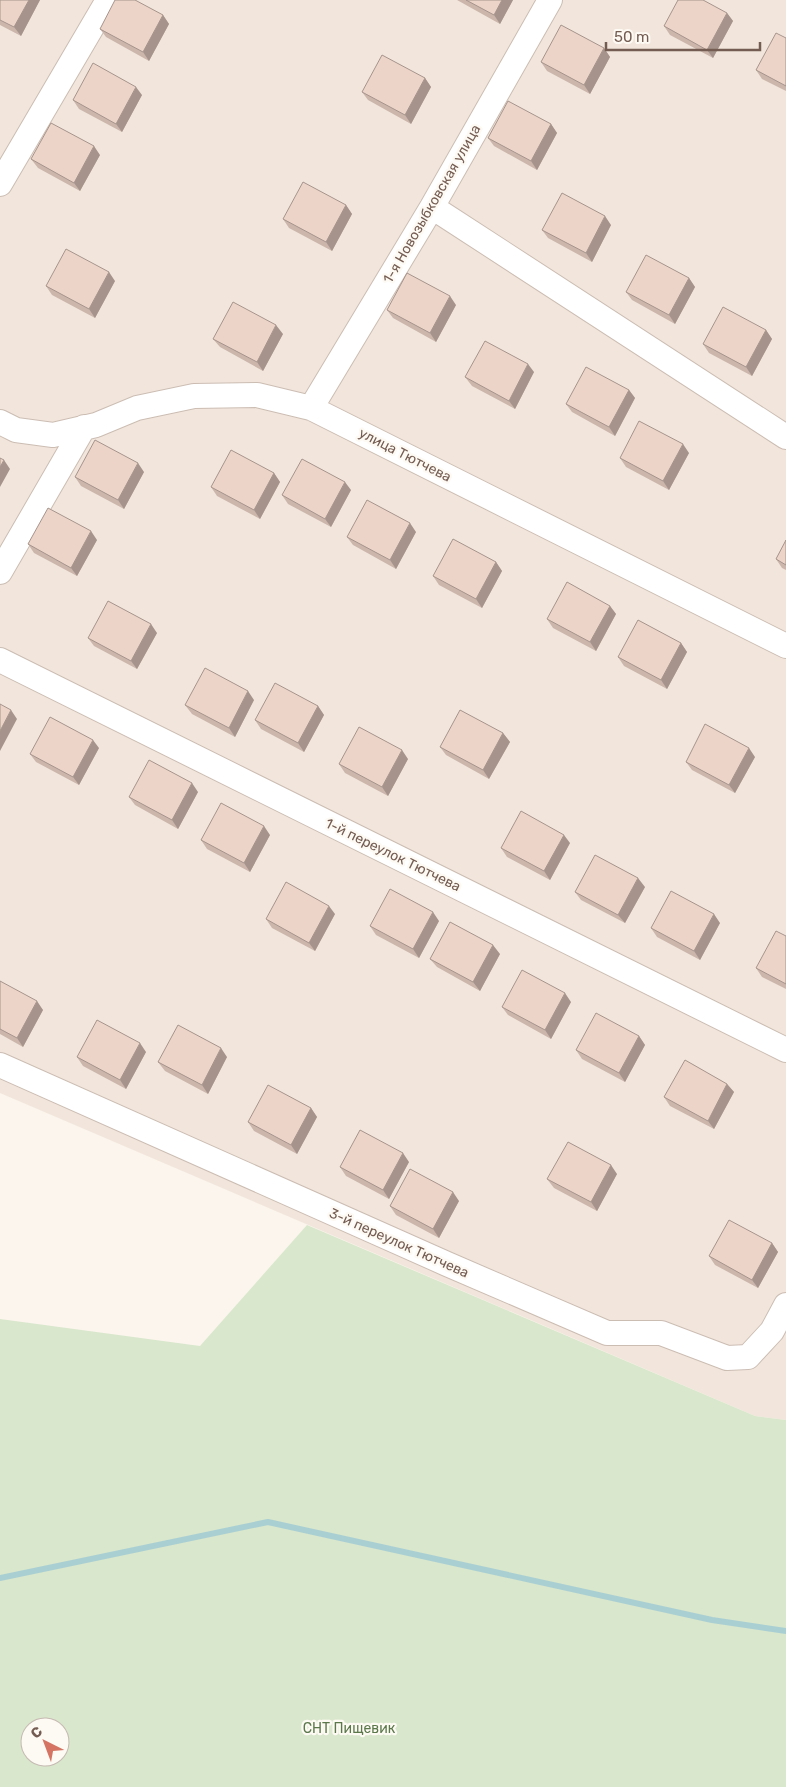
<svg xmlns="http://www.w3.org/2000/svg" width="786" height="1787" font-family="Rubik,sans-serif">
<rect width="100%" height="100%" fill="#fbf5ed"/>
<path fill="#f2e6dc" d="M 0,0 L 786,0 L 786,1420 L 755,1416 L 0,1093 Z"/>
<path fill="#d9e7cc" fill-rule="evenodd" d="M 307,1225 L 755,1416 L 786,1420 L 786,1787 L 0,1787 L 0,1319 L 200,1346 ZM 30,1727 L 60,1727 L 60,1757 L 30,1757 Z"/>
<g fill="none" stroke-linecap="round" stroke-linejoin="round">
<path stroke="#aacfd3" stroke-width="6" d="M 0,1578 L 268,1522 L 712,1620 L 786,1631"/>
<g stroke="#ccbdb3" stroke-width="26">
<path id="minor" d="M 0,184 L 108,0
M 432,207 L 786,437
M 311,408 L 432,207 L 550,0
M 0,422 L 16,430 L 53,435 L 96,425 L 137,408 L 194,396 L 257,395 L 311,408 L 786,646
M 0,572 L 84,427
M 0,660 L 786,1050
M 0,1065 L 447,1264 L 607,1333 L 661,1333 L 727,1358 L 748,1357 L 772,1331 L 786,1305"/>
</g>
<use href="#minor" stroke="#fff" stroke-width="24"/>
</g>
<path fill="#ccb6ac" d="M 0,0 L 40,0 L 21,36 L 0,25 Z
M 457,0 L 513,0 L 500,24 Z
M 727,13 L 733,21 L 713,58 L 670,35 L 664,26 Z
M 163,15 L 169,24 L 149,61 L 106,37 L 100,29 Z
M 786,38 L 786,91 L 762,79 L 756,70 Z
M 604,48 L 610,57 L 590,94 L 547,71 L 541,62 Z
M 425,78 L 431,87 L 411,124 L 368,100 L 362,92 Z
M 142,95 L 122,132 L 79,109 L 73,100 Z
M 551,124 L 557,133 L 537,170 L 494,146 L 488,138 Z
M 100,155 L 80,191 L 38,168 L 31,159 Z
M 346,205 L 352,214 L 332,251 L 289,228 L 283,219 Z
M 611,225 L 592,262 L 548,238 L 542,230 Z
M 689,278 L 695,287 L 675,324 L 632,300 L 626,292 Z
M 115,281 L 95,318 L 52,295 L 46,286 Z
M 456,305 L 436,342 L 393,318 L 387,310 Z
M 766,330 L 772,339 L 752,376 L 709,353 L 703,344 Z
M 283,334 L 263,371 L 220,347 L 213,339 Z
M 534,372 L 515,409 L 472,386 L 465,377 Z
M 629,390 L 635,398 L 615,436 L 572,412 L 566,404 Z
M 689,453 L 669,490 L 626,467 L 620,458 Z
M 144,472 L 124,509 L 81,486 L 75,477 Z
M 274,473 L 280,482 L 260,519 L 217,496 L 211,487 Z
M 351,490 L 331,527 L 288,504 L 282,495 Z
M 416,532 L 396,569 L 353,545 L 347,537 Z
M 97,540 L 77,576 L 34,553 L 28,544 Z
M 786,540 L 786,570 L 782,568 L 776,559 Z
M 496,562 L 502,571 L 482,608 L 439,585 L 433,576 Z
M 610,606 L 616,614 L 596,651 L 553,628 L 547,619 Z
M 157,633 L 137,669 L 94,646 L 88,638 Z
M 681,643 L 687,652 L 667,689 L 624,666 L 618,657 Z
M 254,700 L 235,737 L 192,714 L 185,705 Z
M 318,706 L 324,715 L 304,752 L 261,729 L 255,720 Z
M 503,733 L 510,742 L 489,779 L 446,755 L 440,747 Z
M 99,748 L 79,785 L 36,762 L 30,754 Z
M 755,757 L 735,793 L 692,770 L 686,762 Z
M 408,759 L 388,796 L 345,773 L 339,764 Z
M 198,792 L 178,829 L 135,805 L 129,797 Z
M 270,835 L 250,872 L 207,849 L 201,840 Z
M 570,843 L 550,880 L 507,857 L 501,848 Z
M 645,887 L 625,923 L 581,900 L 575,892 Z
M 335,914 L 315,951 L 272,928 L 266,919 Z
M 439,921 L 419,958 L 376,935 L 370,926 Z
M 720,923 L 700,960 L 657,937 L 651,928 Z
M 786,936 L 786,989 L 762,977 L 756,968 Z
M 500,954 L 480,991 L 437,967 L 430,959 Z
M 0,981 L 43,1010 L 23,1047 L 0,1034 Z
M 571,1002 L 551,1039 L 508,1015 L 502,1007 Z
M 639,1036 L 645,1045 L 625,1082 L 582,1059 L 576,1050 Z
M 146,1052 L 126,1089 L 83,1066 L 77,1057 Z
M 227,1057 L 208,1094 L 165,1071 L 158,1062 Z
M 727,1084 L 734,1092 L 714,1129 L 670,1106 L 664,1097 Z
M 311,1108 L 317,1117 L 297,1154 L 254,1131 L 248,1122 Z
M 409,1162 L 389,1199 L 346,1176 L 340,1167 Z
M 617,1174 L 597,1211 L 554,1188 L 547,1179 Z
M 459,1201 L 439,1238 L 396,1215 L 390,1206 Z
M 772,1243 L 778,1252 L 758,1288 L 715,1265 L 709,1256 Z"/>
<path fill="#a6948c" d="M 29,0 L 40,0 L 21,36 L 14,27 Z
M 502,0 L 513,0 L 500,24 L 494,15 Z
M 727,13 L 733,21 L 713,58 L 707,50 Z
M 163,15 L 169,24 L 149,61 L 143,52 Z
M 604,48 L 610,57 L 590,94 L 584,85 Z
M 425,78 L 431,87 L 411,124 L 405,115 Z
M 136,87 L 142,95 L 122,132 L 116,124 Z
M 551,124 L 557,133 L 537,170 L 531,161 Z
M 94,146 L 100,155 L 80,191 L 74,183 Z
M 346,205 L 352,214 L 332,251 L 326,242 Z
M 605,216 L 611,225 L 592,262 L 586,253 Z
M 109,272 L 115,281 L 95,318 L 89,309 Z
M 689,278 L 695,287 L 675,324 L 669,315 Z
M 450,296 L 456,305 L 436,342 L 430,333 Z
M 276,325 L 283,334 L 263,371 L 257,362 Z
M 766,330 L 772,339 L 752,376 L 746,367 Z
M 528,364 L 534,372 L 515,409 L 509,401 Z
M 629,390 L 635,398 L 615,436 L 609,427 Z
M 683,444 L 689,453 L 669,490 L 663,481 Z
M 4,460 L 10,469 L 0,487 L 0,467 Z
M 138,463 L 144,472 L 124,509 L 118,500 Z
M 274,473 L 280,482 L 260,519 L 254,510 Z
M 345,482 L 351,490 L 331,527 L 325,519 Z
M 410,523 L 416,532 L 396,569 L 390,560 Z
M 91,531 L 97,540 L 77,576 L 71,568 Z
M 496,562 L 502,571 L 482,608 L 476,599 Z
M 610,606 L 616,614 L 596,651 L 590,642 Z
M 151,624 L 157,633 L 137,669 L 131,661 Z
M 681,643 L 687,652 L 667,689 L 661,680 Z
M 248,691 L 254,700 L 235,737 L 229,728 Z
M 318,706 L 324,715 L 304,752 L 298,743 Z
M 11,710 L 17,719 L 0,751 L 0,731 Z
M 503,733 L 510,742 L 489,779 L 483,770 Z
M 93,740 L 99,748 L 79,785 L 73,777 Z
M 749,748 L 755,757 L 735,793 L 729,785 Z
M 402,750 L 408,759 L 388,796 L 382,787 Z
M 192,783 L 198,792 L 178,829 L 172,820 Z
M 264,826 L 270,835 L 250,872 L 244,863 Z
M 564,835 L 570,843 L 550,880 L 544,871 Z
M 638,878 L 645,887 L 625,923 L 618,915 Z
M 329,906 L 335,914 L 315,951 L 309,943 Z
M 433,912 L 439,921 L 419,958 L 413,949 Z
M 714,914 L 720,923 L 700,960 L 694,951 Z
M 493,945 L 500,954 L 480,991 L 473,982 Z
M 565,993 L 571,1002 L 551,1039 L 545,1030 Z
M 37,1001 L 43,1010 L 23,1047 L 17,1038 Z
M 639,1036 L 645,1045 L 625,1082 L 619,1073 Z
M 140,1043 L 146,1052 L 126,1089 L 120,1080 Z
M 221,1048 L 227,1057 L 208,1094 L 202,1085 Z
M 727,1084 L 734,1092 L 714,1129 L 708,1121 Z
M 311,1108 L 317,1117 L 297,1154 L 291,1145 Z
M 403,1153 L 409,1162 L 389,1199 L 383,1190 Z
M 611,1165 L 617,1174 L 597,1211 L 591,1202 Z
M 453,1192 L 459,1201 L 439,1238 L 433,1229 Z
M 772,1243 L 778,1252 L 758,1288 L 752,1280 Z"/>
<path fill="#edd4c8" stroke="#a6948c" d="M 0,0 L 29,0 L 14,27 L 0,20 Z
M 115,0 L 135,0 L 163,15 L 143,52 L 100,29 Z
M 466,0 L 502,0 L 494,15 Z
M 678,0 L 703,0 L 727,13 L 707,50 L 664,26 Z
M 561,25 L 604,48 L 584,85 L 541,62 Z
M 776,33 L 786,38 L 786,86 L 756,70 Z
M 382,55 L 425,78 L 405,115 L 362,92 Z
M 93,63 L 136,87 L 116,124 L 73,100 Z
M 508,101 L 551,124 L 531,161 L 488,138 Z
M 51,123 L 94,146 L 74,183 L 31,159 Z
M 303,182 L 346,205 L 326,242 L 283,219 Z
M 562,193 L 605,216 L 586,253 L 542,230 Z
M 66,249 L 109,272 L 89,309 L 46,286 Z
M 646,255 L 689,278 L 669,315 L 626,292 Z
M 407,273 L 450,296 L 430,333 L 387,310 Z
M 233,302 L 276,325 L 257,362 L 213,339 Z
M 723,307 L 766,330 L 746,367 L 703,344 Z
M 485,341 L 528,364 L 509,401 L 465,377 Z
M 586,367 L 629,390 L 609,427 L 566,404 Z
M 639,421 L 683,444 L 663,481 L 620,458 Z
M 95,440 L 138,463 L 118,500 L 75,477 Z
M 231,450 L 274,473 L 254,510 L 211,487 Z
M 0,458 L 4,460 L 0,467 Z
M 302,459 L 345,482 L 325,519 L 282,495 Z
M 367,500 L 410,523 L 390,560 L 347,537 Z
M 48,508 L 91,531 L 71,568 L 28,544 Z
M 453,539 L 496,562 L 476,599 L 433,576 Z
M 786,540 L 786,565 L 776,559 Z
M 567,582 L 610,606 L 590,642 L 547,619 Z
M 108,601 L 151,624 L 131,661 L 88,638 Z
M 638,620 L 681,643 L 661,680 L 618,657 Z
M 205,668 L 248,691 L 229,728 L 185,705 Z
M 275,683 L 318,706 L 298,743 L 255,720 Z
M 0,704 L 11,710 L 0,731 Z
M 460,710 L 503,733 L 483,770 L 440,747 Z
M 50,717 L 93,740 L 73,777 L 30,754 Z
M 705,724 L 749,748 L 729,785 L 686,762 Z
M 359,727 L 402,750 L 382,787 L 339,764 Z
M 149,760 L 192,783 L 172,820 L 129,797 Z
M 221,803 L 264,826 L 244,863 L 201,840 Z
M 521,811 L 564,835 L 544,871 L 501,848 Z
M 595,855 L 638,878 L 618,915 L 575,892 Z
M 286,882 L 329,906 L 309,943 L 266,919 Z
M 390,889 L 433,912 L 413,949 L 370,926 Z
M 671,891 L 714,914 L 694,951 L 651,928 Z
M 450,922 L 493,945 L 473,982 L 430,959 Z
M 776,931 L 786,936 L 786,984 L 756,968 Z
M 522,970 L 565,993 L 545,1030 L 502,1007 Z
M 0,981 L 37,1001 L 17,1038 L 0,1029 Z
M 596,1013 L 639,1036 L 619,1073 L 576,1050 Z
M 97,1020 L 140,1043 L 120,1080 L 77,1057 Z
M 178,1025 L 221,1048 L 202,1085 L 158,1062 Z
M 685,1060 L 727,1084 L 708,1121 L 664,1097 Z
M 268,1085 L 311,1108 L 291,1145 L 248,1122 Z
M 360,1130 L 403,1153 L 383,1190 L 340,1167 Z
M 568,1142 L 611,1165 L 591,1202 L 547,1179 Z
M 410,1169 L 453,1192 L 433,1229 L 390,1206 Z
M 729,1220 L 772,1243 L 752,1280 L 709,1256 Z"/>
<g text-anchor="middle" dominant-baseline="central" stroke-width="4.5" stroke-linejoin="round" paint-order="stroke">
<g font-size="14" fill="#745c52" stroke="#fdf9f3">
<text transform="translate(432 204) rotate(-60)">1-я Новозыбковская улица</text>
<text transform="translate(405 455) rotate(27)">улица Тютчева</text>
<text transform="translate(393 855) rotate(26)">1-й переулок Тютчева</text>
<text transform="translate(399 1243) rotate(24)">3-й переулок Тютчева</text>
</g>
<g font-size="14" fill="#5b784b" stroke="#fdf9f3">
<text x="349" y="1728">СНТ Пищевик</text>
</g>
</g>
<g transform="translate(45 1742) rotate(318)"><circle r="24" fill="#fdf9f3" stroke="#c6bab3"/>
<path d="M0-4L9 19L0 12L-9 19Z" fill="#d57462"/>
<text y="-8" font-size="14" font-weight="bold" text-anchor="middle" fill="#745c52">С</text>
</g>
<path d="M606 42v8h154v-8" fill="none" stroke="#745c52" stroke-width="2.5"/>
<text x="614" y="42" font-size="15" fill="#745c52" stroke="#fdf9f3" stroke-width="4" paint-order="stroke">50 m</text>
</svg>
